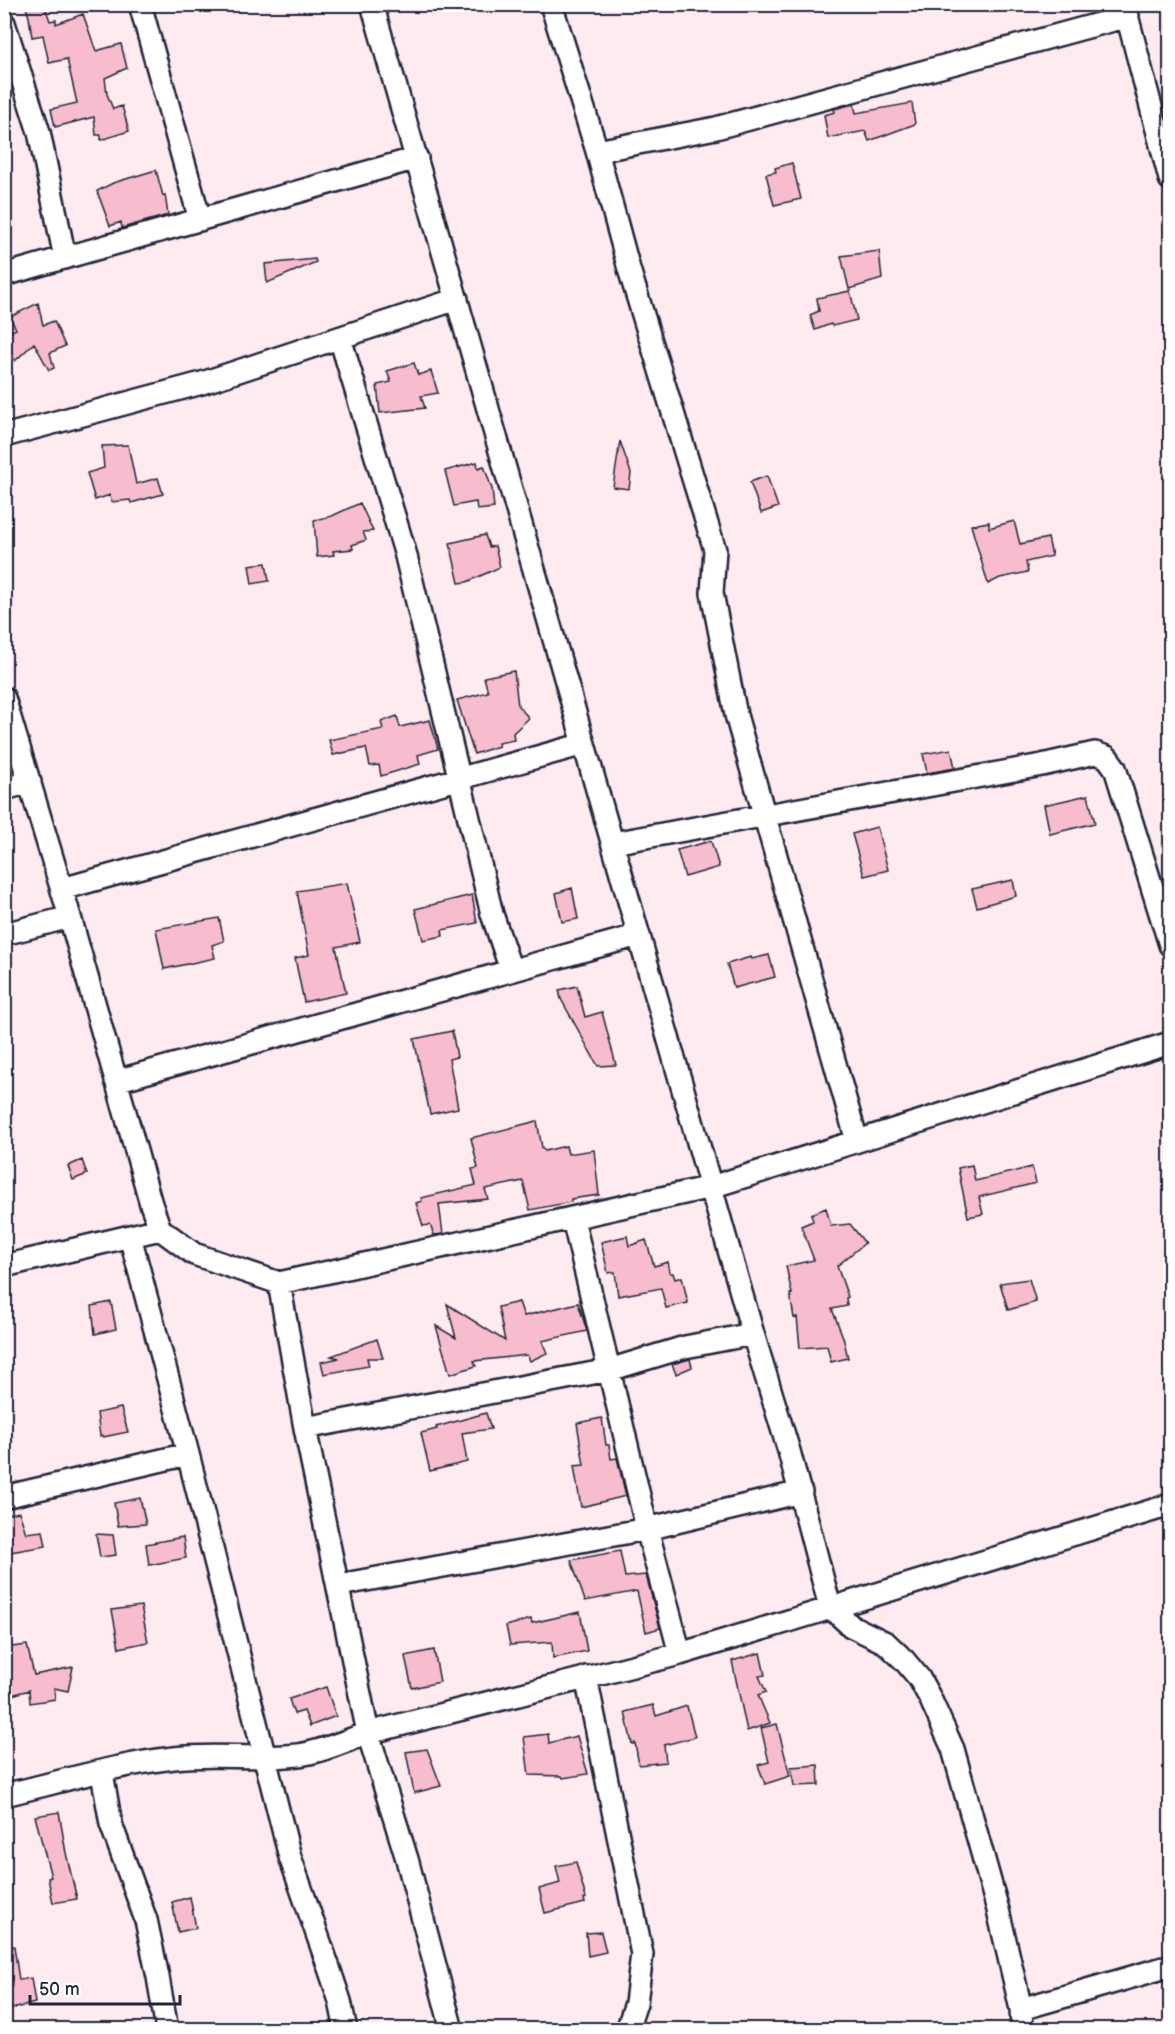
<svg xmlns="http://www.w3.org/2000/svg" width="1175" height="2034" font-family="'Balsamiq Sans',sans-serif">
<rect width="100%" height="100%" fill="#fdebf0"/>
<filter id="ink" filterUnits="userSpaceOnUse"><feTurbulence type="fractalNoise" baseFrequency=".0167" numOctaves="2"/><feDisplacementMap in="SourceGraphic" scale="12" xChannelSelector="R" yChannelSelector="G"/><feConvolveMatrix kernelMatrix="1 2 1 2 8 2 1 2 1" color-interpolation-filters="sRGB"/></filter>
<g filter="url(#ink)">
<path fill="#f7bdce" stroke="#22223b" stroke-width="1.5" d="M 25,4 L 44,4 L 50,21 L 56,20 L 56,24 L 83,14 L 96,51 L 121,44 L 127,68 L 105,78 L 107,94 L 113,109 L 122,106 L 129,131 L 101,140 L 101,135 L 96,135 L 94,117 L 55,127 L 51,109 L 77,103 L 67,59 L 49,63 L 43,35 L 32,37 L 29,17 Z
M 912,103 L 915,124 L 869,141 L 865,131 L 828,138 L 824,115 L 835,112 L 834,109 L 854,104 L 856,113 Z
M 792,163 L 801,199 L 774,205 L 766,174 L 776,172 L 775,168 Z
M 156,170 L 163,196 L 165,195 L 168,215 L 122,228 L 121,222 L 110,226 L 97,191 L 113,183 Z
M 879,251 L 882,279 L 849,289 L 841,256 Z
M 315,259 L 316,262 L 267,283 L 265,264 Z
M 850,291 L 857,320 L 832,326 L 831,324 L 815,330 L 810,315 L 819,311 L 817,298 Z
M 38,303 L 43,325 L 54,321 L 65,346 L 50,353 L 54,368 L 49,370 L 34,343 L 15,361 L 4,339 L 4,335 L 16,329 L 10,317 Z
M 414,363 L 418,375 L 431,371 L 438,393 L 421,396 L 425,408 L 380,413 L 377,385 L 391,382 L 387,371 Z
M 620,441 L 631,473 L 629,489 L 613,487 Z
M 128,445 L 136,484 L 158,478 L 163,494 L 131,503 L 130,500 L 111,502 L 110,495 L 95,500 L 87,473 L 104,468 L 102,446 Z
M 477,462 L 478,468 L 484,466 L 492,489 L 494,508 L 477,510 L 476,502 L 454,506 L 445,471 Z
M 767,476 L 778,507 L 761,513 L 750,482 Z
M 360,503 L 373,531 L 363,532 L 366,540 L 352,545 L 353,549 L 333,551 L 334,555 L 317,557 L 314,520 L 332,516 Z
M 1014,521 L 1020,544 L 1048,538 L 1052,556 L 1026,562 L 1028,572 L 1000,578 L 988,584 L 971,525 L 989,522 L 989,528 Z
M 485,535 L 489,547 L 495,546 L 500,567 L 467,582 L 459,583 L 450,543 Z
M 266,563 L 269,581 L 252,584 L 249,565 Z
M 514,671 L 518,706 L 529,718 L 513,733 L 514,740 L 498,743 L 499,746 L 474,754 L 457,700 L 488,692 L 484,677 Z
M 397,716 L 400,727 L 430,720 L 438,749 L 418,755 L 420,764 L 381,776 L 379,765 L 370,766 L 366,748 L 333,755 L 329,740 L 383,729 L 381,722 Z
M 951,749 L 955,768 L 927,773 L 923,754 Z
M 1088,795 L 1095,823 L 1050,834 L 1044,805 Z
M 877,827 L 888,870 L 864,876 L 852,834 Z
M 711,841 L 719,867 L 685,877 L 677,850 Z
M 1013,880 L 1016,896 L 977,907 L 972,889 Z
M 347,883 L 360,942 L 336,947 L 346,993 L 304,1002 L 295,958 L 309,955 L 297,891 Z
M 572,888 L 578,919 L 562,922 L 556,893 Z
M 472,895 L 477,923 L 442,930 L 443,936 L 423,940 L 415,909 Z
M 219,918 L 224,941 L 212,945 L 215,958 L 164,969 L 156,929 Z
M 769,955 L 775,977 L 734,988 L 727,964 L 751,957 L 752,959 Z
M 577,986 L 585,1017 L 602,1012 L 616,1065 L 598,1066 L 561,999 L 559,990 Z
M 452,1031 L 457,1057 L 449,1059 L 458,1108 L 430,1114 L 414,1039 Z
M 537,1121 L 542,1148 L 545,1151 L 566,1146 L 568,1154 L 594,1150 L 599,1195 L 571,1199 L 571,1202 L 530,1210 L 523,1181 L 485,1189 L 488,1199 L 439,1204 L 443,1234 L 434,1235 L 430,1225 L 423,1226 L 416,1203 L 422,1201 L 421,1198 L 476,1185 L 472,1169 L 478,1168 L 471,1138 Z
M 82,1160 L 87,1174 L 73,1180 L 68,1166 Z
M 972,1165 L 975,1181 L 1032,1167 L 1036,1183 L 979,1197 L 983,1214 L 968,1217 L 958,1168 Z
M 826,1208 L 831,1226 L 850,1224 L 865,1243 L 837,1266 L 848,1297 L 846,1298 L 847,1306 L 832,1309 L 843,1337 L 848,1358 L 831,1362 L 827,1346 L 800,1348 L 797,1317 L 794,1318 L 790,1294 L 792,1294 L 786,1266 L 814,1260 L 801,1226 L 813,1221 L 811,1214 Z
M 627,1236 L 629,1246 L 646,1240 L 654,1266 L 668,1262 L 670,1273 L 673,1273 L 675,1279 L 682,1277 L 688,1303 L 666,1308 L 661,1288 L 618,1296 L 615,1272 L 608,1273 L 601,1242 Z
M 1029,1279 L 1036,1302 L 1008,1310 L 1000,1283 Z
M 111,1302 L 116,1329 L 95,1334 L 92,1306 Z
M 519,1302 L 524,1316 L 578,1303 L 587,1331 L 542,1341 L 547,1353 L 530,1361 L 527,1355 L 474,1361 L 476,1366 L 450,1374 L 436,1326 L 456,1338 L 447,1304 L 505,1341 L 498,1307 Z
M 377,1339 L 383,1358 L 367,1358 L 369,1366 L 324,1374 L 321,1362 L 339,1358 L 331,1356 Z
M 690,1359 L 692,1367 L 676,1374 L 672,1364 Z
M 121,1408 L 128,1432 L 103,1437 L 103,1435 L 100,1436 L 97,1413 Z
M 486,1413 L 491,1429 L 462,1433 L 467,1462 L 430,1471 L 421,1433 L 437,1429 L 436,1427 Z
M 602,1418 L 606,1445 L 609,1445 L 611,1459 L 617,1458 L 626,1496 L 581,1507 L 574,1466 L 584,1465 L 577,1423 Z
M 140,1498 L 146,1524 L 118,1526 L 114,1503 Z
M 19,1512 L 26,1533 L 43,1531 L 46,1546 L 4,1553 L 4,1515 Z
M 96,1534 L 113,1535 L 116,1555 L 100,1557 Z
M 183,1537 L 186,1558 L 149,1565 L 146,1544 Z
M 620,1551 L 625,1577 L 646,1575 L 660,1628 L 646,1632 L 637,1591 L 585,1601 L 571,1560 Z
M 141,1606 L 148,1642 L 119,1648 L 112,1610 Z
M 580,1612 L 587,1651 L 553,1658 L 552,1642 L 510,1645 L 506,1626 L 531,1619 L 532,1623 Z
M 27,1645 L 34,1675 L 73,1667 L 68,1691 L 54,1688 L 55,1699 L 30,1703 L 29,1690 L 12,1695 L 4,1673 L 4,1648 Z
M 434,1650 L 440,1682 L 412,1688 L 405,1656 Z
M 760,1653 L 765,1675 L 759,1676 L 766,1692 L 758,1695 L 770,1723 L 747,1731 L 732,1661 Z
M 326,1687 L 336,1716 L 310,1726 L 304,1711 L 294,1714 L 289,1699 Z
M 653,1705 L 656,1716 L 687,1706 L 695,1737 L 664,1745 L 666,1762 L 639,1765 L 635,1743 L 632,1744 L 625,1712 Z
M 777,1724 L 790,1776 L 765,1784 L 758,1765 L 769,1762 L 761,1728 Z
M 548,1734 L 549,1743 L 577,1736 L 588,1774 L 563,1778 L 562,1776 L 529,1775 L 524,1737 Z
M 427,1749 L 441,1786 L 414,1793 L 406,1752 Z
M 818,1765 L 819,1785 L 794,1786 L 791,1767 Z
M 59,1812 L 66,1853 L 77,1899 L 53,1903 L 48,1878 L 51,1877 L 35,1816 Z
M 576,1862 L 586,1898 L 584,1899 L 585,1903 L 545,1913 L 539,1889 L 560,1883 L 556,1866 Z
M 190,1897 L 196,1928 L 178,1932 L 172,1902 Z
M 601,1932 L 606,1952 L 588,1956 L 586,1933 Z
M 14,1946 L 19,1980 L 31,1978 L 35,2003 L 4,2011 L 4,1947 Z"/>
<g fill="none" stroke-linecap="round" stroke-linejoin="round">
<g stroke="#22223b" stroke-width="26">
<path id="street" d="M 140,4 L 200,220
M 372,4 L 753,1334 L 789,1451 L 830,1607 L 851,1626 L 886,1643 L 904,1660 L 919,1678 L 930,1698 L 953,1749 L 998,1910 L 1021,2009 L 1022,2030
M 551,4 L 597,151 L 629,269 L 715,550 L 712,593 L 736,715 L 857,1141
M 1124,4 L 1170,179
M 4,23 L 39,132 L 65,258
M 597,151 L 716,128 L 1128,16
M 4,275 L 417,158
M 340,338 L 405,552 L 492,914 L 511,970
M 4,436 L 202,383 L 457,299
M 4,698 L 70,917 L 151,1204 L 160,1229 L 194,1254 L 279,1283 L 711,1187 L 1170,1043
M 4,789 L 30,782
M 613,843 L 1042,765 L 1095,753 L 1107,757 L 1115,768 L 1170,945
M 62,889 L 584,744
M 4,934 L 70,917
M 116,1081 L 639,935
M 573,1219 L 647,1529 L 680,1654
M 130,1236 L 188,1454 L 290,1857 L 329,1968 L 340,2001 L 346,2030
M 4,1266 L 160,1229
M 279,1283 L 305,1428 L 368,1733 L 407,1859 L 452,2030
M 305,1428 L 609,1370 L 685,1347 L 753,1334
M 4,1497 L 188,1454
M 339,1585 L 647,1529 L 801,1492
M 586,1677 L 642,1954 L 636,2003 L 627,2030
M 102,1773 L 111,1824 L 146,1920 L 158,1977 L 167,2030
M 4,1795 C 60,1782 118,1764 174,1758 C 215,1753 257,1760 298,1755 C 322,1752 345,1741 368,1733 L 680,1654 L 1170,1505
M 1021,2009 L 1170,1966"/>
</g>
<use href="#street" stroke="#fff" stroke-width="21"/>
</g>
</g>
<rect width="1175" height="2034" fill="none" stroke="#fff" stroke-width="24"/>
<rect x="12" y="12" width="1151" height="2010" fill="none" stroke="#22223b" stroke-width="2" filter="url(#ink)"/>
<path d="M30 1995v9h150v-9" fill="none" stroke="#22223b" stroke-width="3"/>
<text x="39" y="1995" font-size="18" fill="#22223b" stroke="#ffffff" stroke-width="4.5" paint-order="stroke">50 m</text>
</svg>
